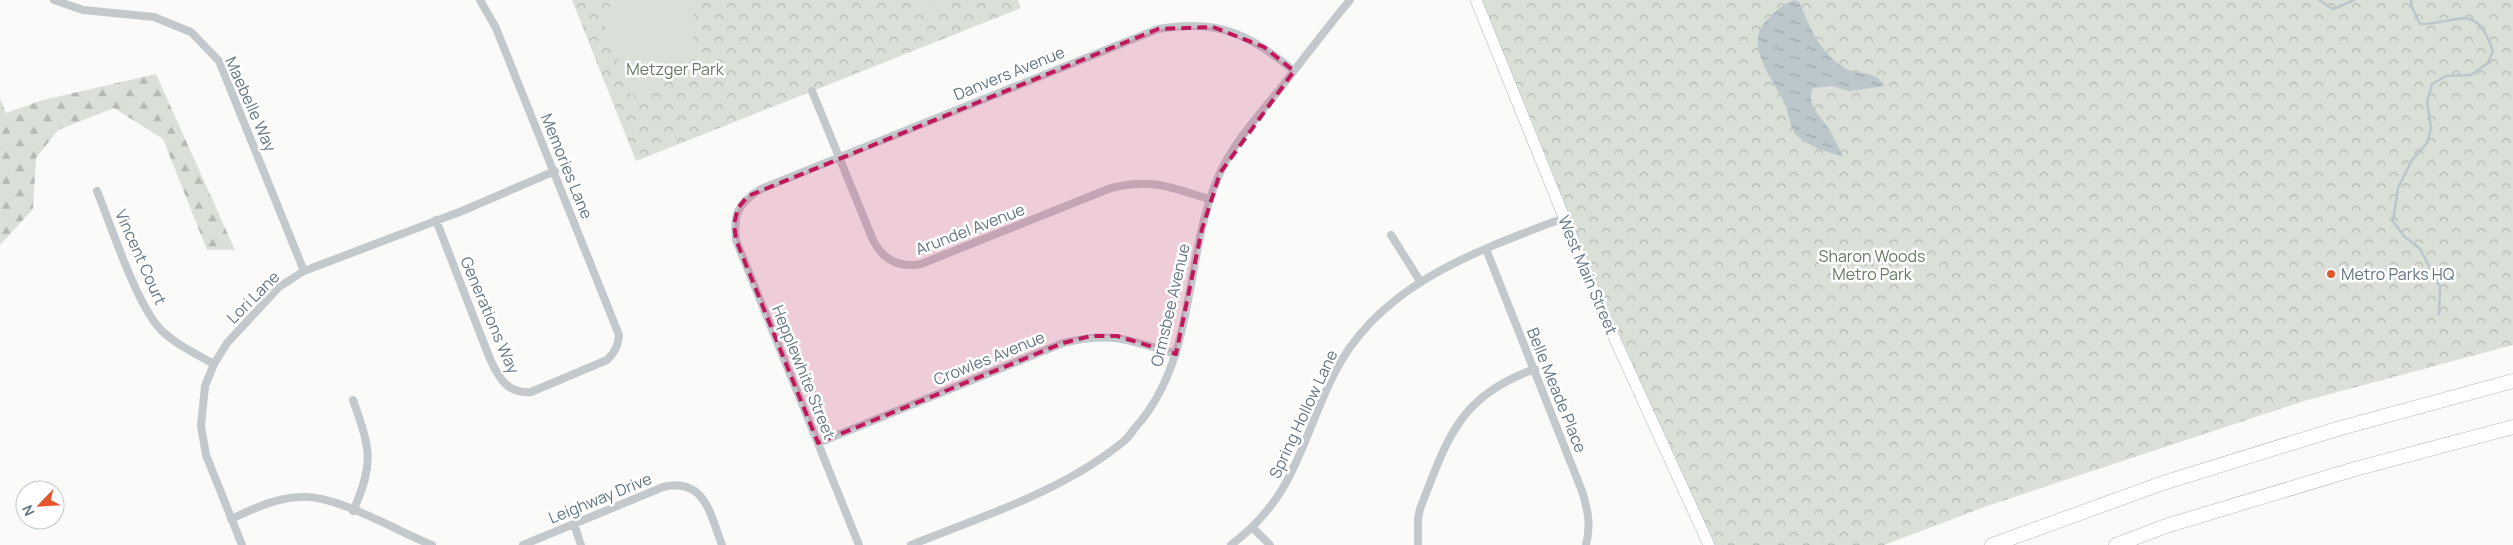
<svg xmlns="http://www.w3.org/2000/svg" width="2513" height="545" font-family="Manrope,sans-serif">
<defs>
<pattern id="forest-firs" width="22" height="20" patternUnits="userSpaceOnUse" patternTransform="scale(1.25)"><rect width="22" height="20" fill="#dadfd7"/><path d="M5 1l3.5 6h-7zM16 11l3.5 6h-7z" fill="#b4b9b4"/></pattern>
<pattern id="park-crowns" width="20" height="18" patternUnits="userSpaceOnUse" patternTransform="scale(1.25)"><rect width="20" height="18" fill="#dadfd7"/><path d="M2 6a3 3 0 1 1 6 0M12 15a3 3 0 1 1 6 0" fill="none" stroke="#b4b9b4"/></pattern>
<pattern id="water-ripples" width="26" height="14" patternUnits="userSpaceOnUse" patternTransform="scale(1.25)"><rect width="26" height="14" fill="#bbc7cb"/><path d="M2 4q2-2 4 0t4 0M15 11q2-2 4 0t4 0" fill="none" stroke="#9ca6aa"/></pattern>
</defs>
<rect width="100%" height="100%" fill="#fafaf8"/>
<path fill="url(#forest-firs)" d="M 156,74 L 235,250 L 207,250 L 163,139 L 114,108 L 58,130 L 36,158 L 33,209 L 0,245 L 0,99 L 6,113 L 43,100 Z"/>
<path fill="url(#park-crowns)" d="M 572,0 L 1018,0 L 1021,8 L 636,161 Z
M 1476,0 L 2513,0 L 2513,345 L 2304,401 L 1987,506 L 1884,545 L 1709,545 L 1642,401 Z"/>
<path fill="#dadfd7" d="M 618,0 L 694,0 L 693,42 L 676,69 L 660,84 L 646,92 L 631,96 L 604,23 L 611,3 Z
M 912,0 L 952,0 L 919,15 Z"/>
<path fill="url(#water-ripples)" d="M 1795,0 L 1800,3 C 1809,27 1820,52 1843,67 C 1857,77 1872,67 1885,86 L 1849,91 L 1832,86 L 1813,88 C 1805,105 1821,116 1829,129 C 1834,138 1839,148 1843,157 C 1828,152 1807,146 1795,134 C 1791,129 1788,110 1784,102 C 1771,76 1741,42 1770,17 C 1778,9 1784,3 1795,0 Z"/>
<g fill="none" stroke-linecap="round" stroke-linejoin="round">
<path stroke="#bbc7cb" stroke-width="2.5" d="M 2319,0 L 2333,9 L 2354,0
M 2411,0 L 2412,7 L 2420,24 C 2459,24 2475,0 2493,51 L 2488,63 L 2471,75 L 2446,76 L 2432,84 L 2427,102 L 2431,128 L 2427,143 L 2412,160 L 2398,188 L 2393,221 L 2404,236 L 2420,249 L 2440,287 L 2439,314"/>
<g stroke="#b3babf" stroke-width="12">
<path id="secondary" d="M 1476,0 L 1602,311 L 1709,545"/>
</g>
<g stroke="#b4b9bd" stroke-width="15">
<path id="motorway" d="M 1992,545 L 2163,483 L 2337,429 L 2513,381
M 2116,545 L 2166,526 L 2355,469 L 2513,427"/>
</g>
<path stroke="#c3c8cc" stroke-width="8" d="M 54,0 L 83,10 L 154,17 L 191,32 L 219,61 L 304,271
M 812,91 L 873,240 C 883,260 899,268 921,264 L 1111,188 C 1153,178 1170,187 1209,199
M 97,191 C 111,225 137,307 162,331 C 177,345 196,354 214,364
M 436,220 L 490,359 C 499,378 507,394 531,392 L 607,360 C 615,352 618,346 619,335 L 496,28 L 480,0
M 1391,235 L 1420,281
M 1486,249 L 1582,491 C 1588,510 1591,525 1586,545
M 353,400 C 370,448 375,462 353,511
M 818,443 L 1063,343 C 1112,331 1129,340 1176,354
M 231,519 C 253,509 275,498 300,497 C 335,494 397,531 432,545
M 574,524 L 581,545
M 1253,528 L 1270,545
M 242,545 L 206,455 L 201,426 L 205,386 L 214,364 L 227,343 L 279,287 L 304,271 L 462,211 L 555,171
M 523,545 L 663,487 C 705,477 710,514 722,545
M 859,545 L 736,240 C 733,214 738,203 761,189 L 1158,29 C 1219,19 1247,33 1294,71
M 911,545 C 983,516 1064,491 1124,441 C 1130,436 1135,427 1141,421 C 1197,351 1184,255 1219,175 C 1233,144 1258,116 1280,89 C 1303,59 1326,29 1350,0
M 1231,545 C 1296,496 1300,443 1333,376 C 1377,285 1476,251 1564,218
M 1418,545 L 1418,519 L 1420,509 C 1447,440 1458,396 1535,369"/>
<use href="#secondary" stroke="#fff" stroke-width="11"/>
<use href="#motorway" stroke="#fff" stroke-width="14"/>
</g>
<path fill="#c2185b" fill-opacity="0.2" stroke="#c2185b" stroke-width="4" stroke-dasharray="10 6" stroke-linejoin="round" d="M 1213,27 L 1264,47 L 1294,71 L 1220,173 L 1202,229 L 1176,354 L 1117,336 L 1091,336 L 1063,343 L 818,443 L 736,240 L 734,224 L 738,208 L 748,196 L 1158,29 Z"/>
<circle fill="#e4572e" stroke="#fff" stroke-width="2" cx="2331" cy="274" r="5"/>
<g text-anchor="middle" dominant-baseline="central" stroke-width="5" stroke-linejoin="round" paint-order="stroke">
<g font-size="16" fill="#687a64" stroke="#fff">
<text x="675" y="69">Metzger Park</text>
<text x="1872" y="256">Sharon Woods<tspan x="1872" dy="18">Metro Park</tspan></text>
</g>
<g font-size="16" fill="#657683" stroke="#fff">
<text transform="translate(1009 73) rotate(-22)">Danvers Avenue</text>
<text transform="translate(251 104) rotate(66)">Maebelle Way</text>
<text transform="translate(567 166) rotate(68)">Memories Lane</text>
<text transform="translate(970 229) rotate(-21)">Arundel Avenue</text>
<text transform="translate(141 257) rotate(66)">Vincent Court</text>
<text transform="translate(1588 275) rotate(67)">West Main Street</text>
<text transform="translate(253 297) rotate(-45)">Lori Lane</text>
<text transform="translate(1170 305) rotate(-77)">Ormsbee Avenue</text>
<text transform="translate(490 315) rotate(67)">Generations Way</text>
<text transform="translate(989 358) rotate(-22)">Crowles Avenue</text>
<text transform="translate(804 372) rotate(68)">Hepplewhite Street</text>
<text transform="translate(1557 390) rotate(68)">Belle Meade Place</text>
<text transform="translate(1303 414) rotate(-65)">Spring Hollow Lane</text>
<text transform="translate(600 498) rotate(-22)">Leighway Drive</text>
</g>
<g font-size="16" fill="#657683" stroke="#fff" text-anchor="start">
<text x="2341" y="274">Metro Parks HQ</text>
</g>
</g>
<g transform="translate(40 505) rotate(245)"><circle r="24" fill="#ffffff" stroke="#c1c8cd"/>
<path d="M0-4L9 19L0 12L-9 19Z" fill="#e4572e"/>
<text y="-8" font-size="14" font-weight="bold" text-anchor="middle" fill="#657683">N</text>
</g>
</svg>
